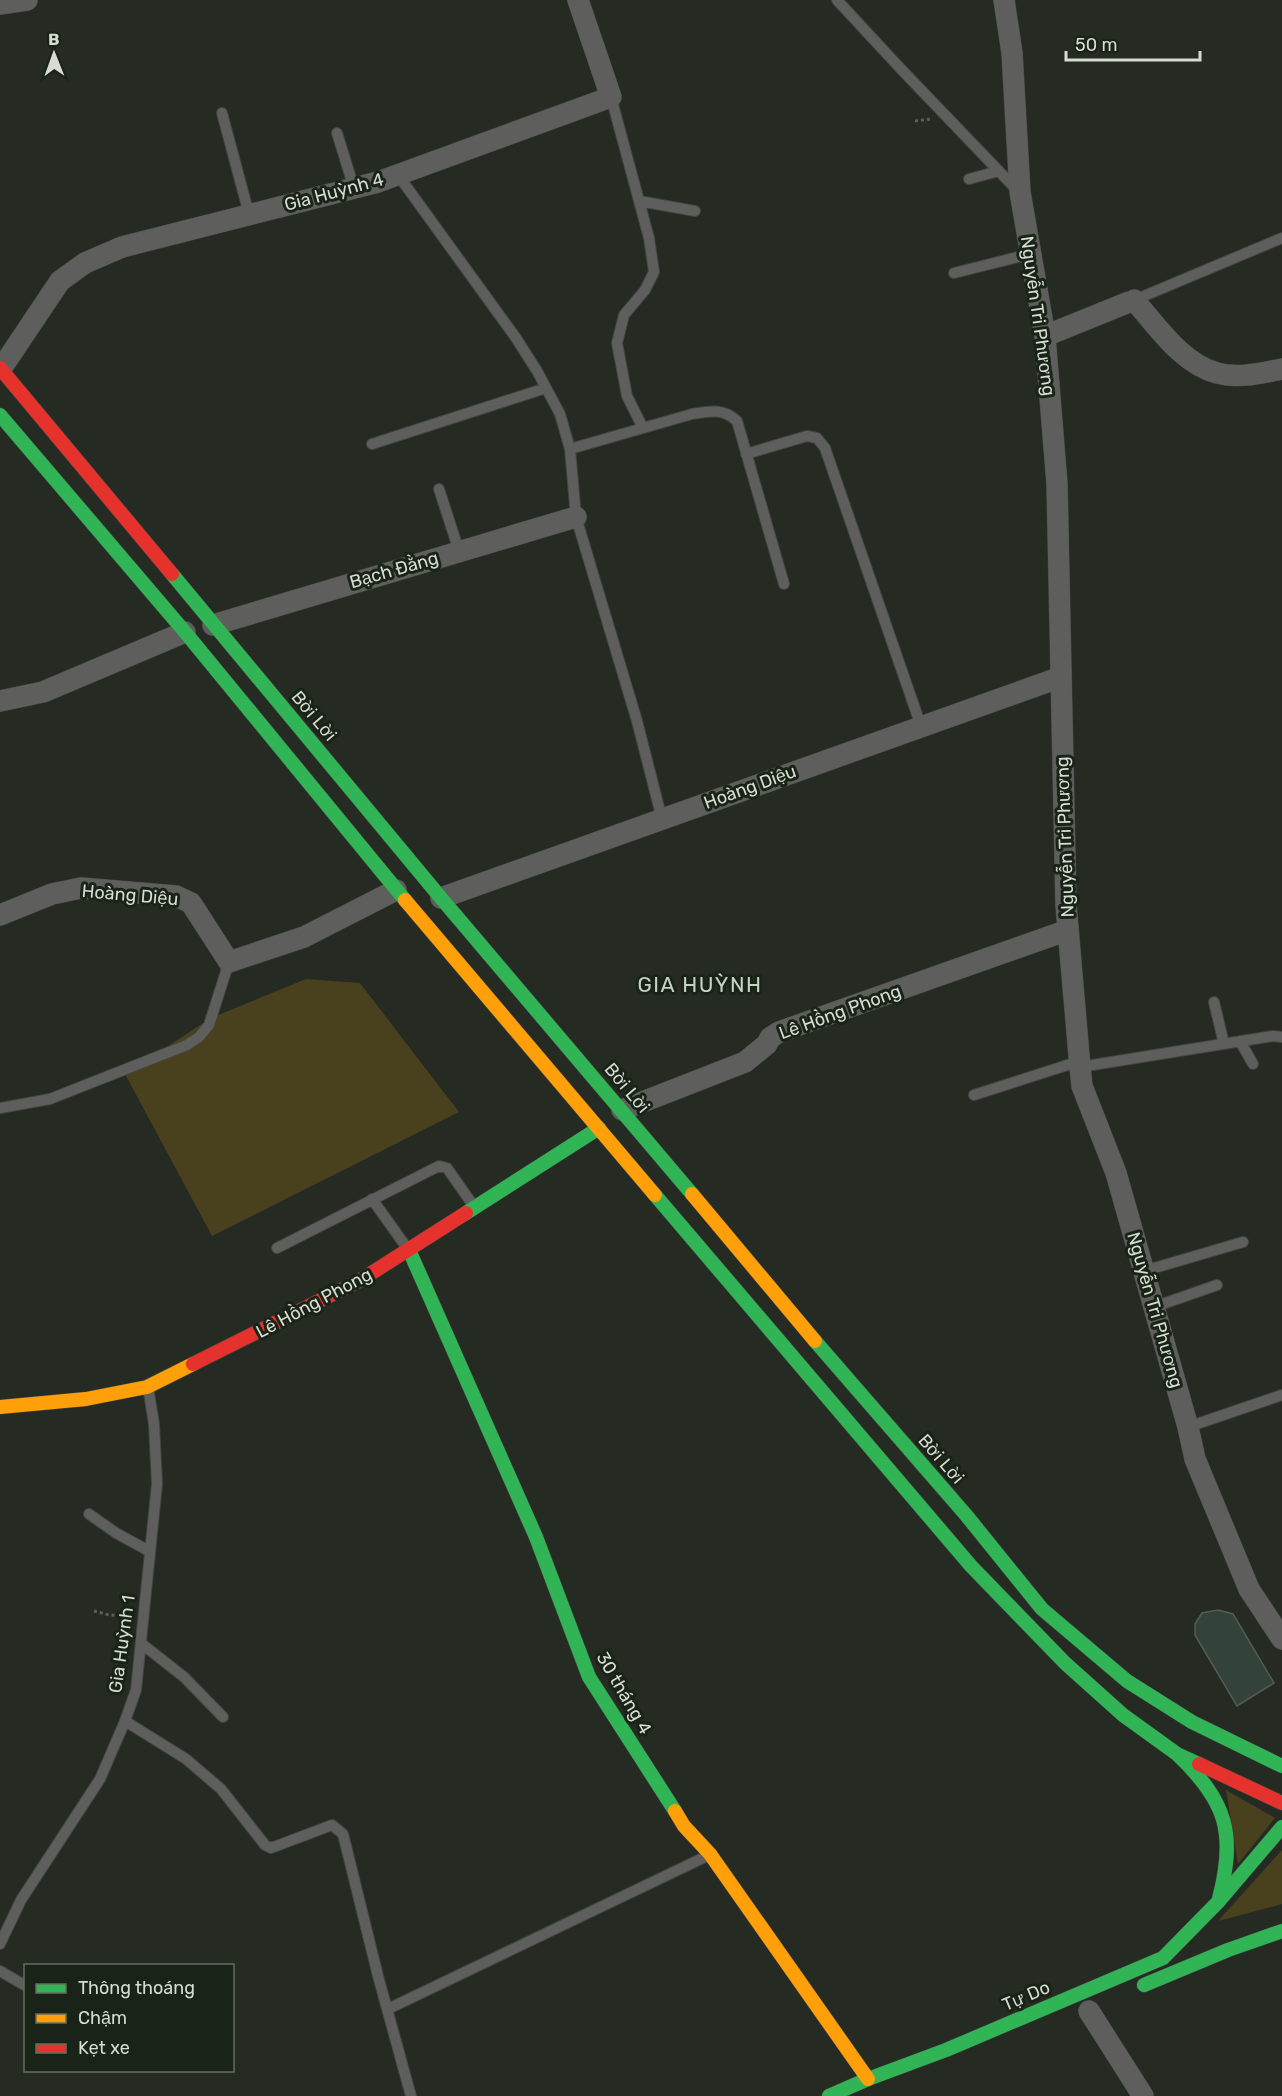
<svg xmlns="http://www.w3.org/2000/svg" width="1282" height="2096" font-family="Rubik,sans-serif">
<rect width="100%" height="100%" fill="#252a23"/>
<path fill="#49401e" d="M 306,979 L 360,983 L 459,1112 L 212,1236 L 125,1074 L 211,1018 Z
M 1226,1790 L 1275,1818 L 1238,1864 Z
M 1282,1850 L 1282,1904 L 1218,1921 Z"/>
<path fill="#34433a" stroke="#545a55" stroke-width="1.5" d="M 1218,1610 L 1233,1614 L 1274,1683 L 1237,1706 L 1195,1635 L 1195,1624 L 1202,1613 Z"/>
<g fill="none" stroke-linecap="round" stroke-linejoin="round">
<g stroke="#424640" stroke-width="12">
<path id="lane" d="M 837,0 L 900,68 L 1017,190
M 611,97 L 649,238 L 654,272 L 645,290 L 624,315 L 617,343 L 627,396 L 643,428
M 222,113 L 249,214
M 337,133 L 354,188
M 398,175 L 516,338 L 537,371 L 560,414 L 570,449 L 576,517 L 637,721 L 662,819
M 969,179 L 999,171
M 639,201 L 695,211
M 954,273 L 1030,254
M 1132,301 L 1282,238
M 372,444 L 546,388
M 570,449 L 692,414 C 710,411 723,408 737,421 L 784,584
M 746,454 L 807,436 L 817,438 L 825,448 L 921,726
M 439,489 L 459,551
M 1214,1002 L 1224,1044
M 1240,1041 L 1253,1064
M 1080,1067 L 1273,1036 L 1282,1037
M 974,1095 L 1080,1061
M 0,1108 L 50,1099 L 187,1045 L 199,1037 L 209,1025 L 229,962
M 372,1199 L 407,1248
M 277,1248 L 439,1166 L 447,1168 L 473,1205
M 1144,1271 L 1243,1242
M 1154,1307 L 1217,1285
M 1188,1427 L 1282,1395
M 89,1514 L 116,1533 L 149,1551
M 142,1644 L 184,1677 L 223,1717
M 125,1721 L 186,1759 L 221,1789 L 265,1845 L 271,1848 L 332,1825 L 343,1834 L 378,1976 L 411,2096
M 0,1944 L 21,1900 L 100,1779 L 125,1721 L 136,1690 L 157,1484 L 154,1424 L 148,1387
M 0,1971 L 26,1986
M 388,2009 L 707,1856"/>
</g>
<g stroke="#424640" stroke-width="22">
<path id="street" d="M 1004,0 L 1012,53 L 1020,192 L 1045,336 L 1057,484 L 1066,905 L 1080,1067 L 1082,1086 L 1116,1173 L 1188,1427 L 1195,1459 L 1249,1589 L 1282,1639
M 0,4 L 27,0
M 1134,300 C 1157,326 1182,364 1217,373 C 1238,379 1261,373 1282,369
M 1045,336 L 1129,302
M 1,369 L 60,281 L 85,263 L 122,247 L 378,182 L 611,97 L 578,0
M 213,625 L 576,517
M 0,701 L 43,692 L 185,632
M 441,898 L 1061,677
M 0,915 L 52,894 L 81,888 L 176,896 L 191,903 L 229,962 L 304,937 L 396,890
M 622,1110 L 745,1062 L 767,1044 L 770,1038 L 779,1032 L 1068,930
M 1089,2011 L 1143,2096"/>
</g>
<g stroke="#424640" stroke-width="15">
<path id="fast" d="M 0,415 L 185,632 L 405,900
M 172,574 L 441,898 L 692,1194
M 655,1195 L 971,1566 L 1065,1663 L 1123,1715 L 1177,1754 L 1199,1764
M 466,1213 L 599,1128
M 409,1250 L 536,1537 L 589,1677 L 675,1811
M 815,1341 L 966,1515 L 1042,1609 L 1127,1681 L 1192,1722 L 1282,1766
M 1178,1755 C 1227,1802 1236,1834 1219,1899
M 1144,1985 L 1228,1950 L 1282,1931
M 829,2096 L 868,2079 L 946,2050 L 1163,1958 L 1219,1901 L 1282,1827"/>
</g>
<g stroke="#424640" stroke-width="15">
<path id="slow" d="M 405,900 L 655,1195
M 692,1194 L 815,1341
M 0,1407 L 86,1399 L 147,1387 L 193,1364
M 675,1811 L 684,1826 L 710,1854 L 868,2079"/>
</g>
<g stroke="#424640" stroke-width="15">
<path id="jam" d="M 0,368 L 172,574
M 193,1364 L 359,1281 L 466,1213
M 1199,1764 L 1282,1803"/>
</g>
<path stroke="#5c5f5a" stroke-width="3" stroke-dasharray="3 3" stroke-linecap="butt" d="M 915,121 L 931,119
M 94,1611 L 109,1615 L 131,1616"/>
<use href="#lane" stroke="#5e5f5c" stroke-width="10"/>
<use href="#street" stroke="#5e5f5c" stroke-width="21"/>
<use href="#fast" stroke="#30b455" stroke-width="14"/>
<use href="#slow" stroke="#ff9f0a" stroke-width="14"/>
<use href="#jam" stroke="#e5322d" stroke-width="14"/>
</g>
<g text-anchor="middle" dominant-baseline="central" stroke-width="6" stroke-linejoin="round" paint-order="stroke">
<g font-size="18" fill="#d6dcd3" stroke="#1a2317">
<text transform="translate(334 192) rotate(-15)">Gia Huỳnh 4</text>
<text transform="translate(1038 316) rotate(82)">Nguyễn Tri Phương</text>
<text transform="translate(394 570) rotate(-16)">Bạch Đằng</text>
<text transform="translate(314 716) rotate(50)">Bời Lời</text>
<text transform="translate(750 787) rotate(-20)">Hoàng Diệu</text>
<text transform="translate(1065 837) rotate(-92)">Nguyễn Tri Phương</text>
<text transform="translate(130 895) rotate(5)">Hoàng Diệu</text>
<text transform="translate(840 1012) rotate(-20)">Lê Hồng Phong</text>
<text transform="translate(627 1088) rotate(50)">Bời Lời</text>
<text transform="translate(314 1303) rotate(-28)">Lê Hồng Phong</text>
<text transform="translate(1155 1310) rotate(74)">Nguyễn Tri Phương</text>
<text transform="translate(941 1459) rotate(49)">Bời Lời</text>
<text transform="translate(122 1644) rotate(-82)">Gia Huỳnh 1</text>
<text transform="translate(624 1693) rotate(60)">30 tháng 4</text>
<text transform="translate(1026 1996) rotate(-23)">Tự Do</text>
</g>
<g font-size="21" letter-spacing="1.5" fill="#c6d2c2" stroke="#1a2317">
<text x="700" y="984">GIA HUỲNH</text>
</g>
</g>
<rect x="24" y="1964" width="210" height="108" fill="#1a2317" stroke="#656d62" stroke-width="1.5"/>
<rect x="36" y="1984" width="30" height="9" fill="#30b455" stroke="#656d62" stroke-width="1.5"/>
<text x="78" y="1994" font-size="18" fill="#d6dcd3">Thông thoáng</text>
<rect x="36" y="2014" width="30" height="9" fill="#ff9f0a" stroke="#656d62" stroke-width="1.5"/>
<text x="78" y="2024" font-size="18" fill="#d6dcd3">Chậm</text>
<rect x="36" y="2044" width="30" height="9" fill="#e5322d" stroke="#656d62" stroke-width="1.5"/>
<text x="78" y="2054" font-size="18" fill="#d6dcd3">Kẹt xe</text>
<g transform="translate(54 54) rotate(359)" stroke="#1a2317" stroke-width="4.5" paint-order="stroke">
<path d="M0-4.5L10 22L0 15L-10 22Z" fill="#d6dcd3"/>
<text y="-9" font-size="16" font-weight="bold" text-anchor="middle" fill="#d6dcd3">B</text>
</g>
<path d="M1066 51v9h134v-9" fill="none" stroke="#d6dcd3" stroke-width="3"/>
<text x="1075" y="51" font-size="18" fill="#d6dcd3" stroke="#1a2317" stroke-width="4.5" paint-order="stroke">50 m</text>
</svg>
